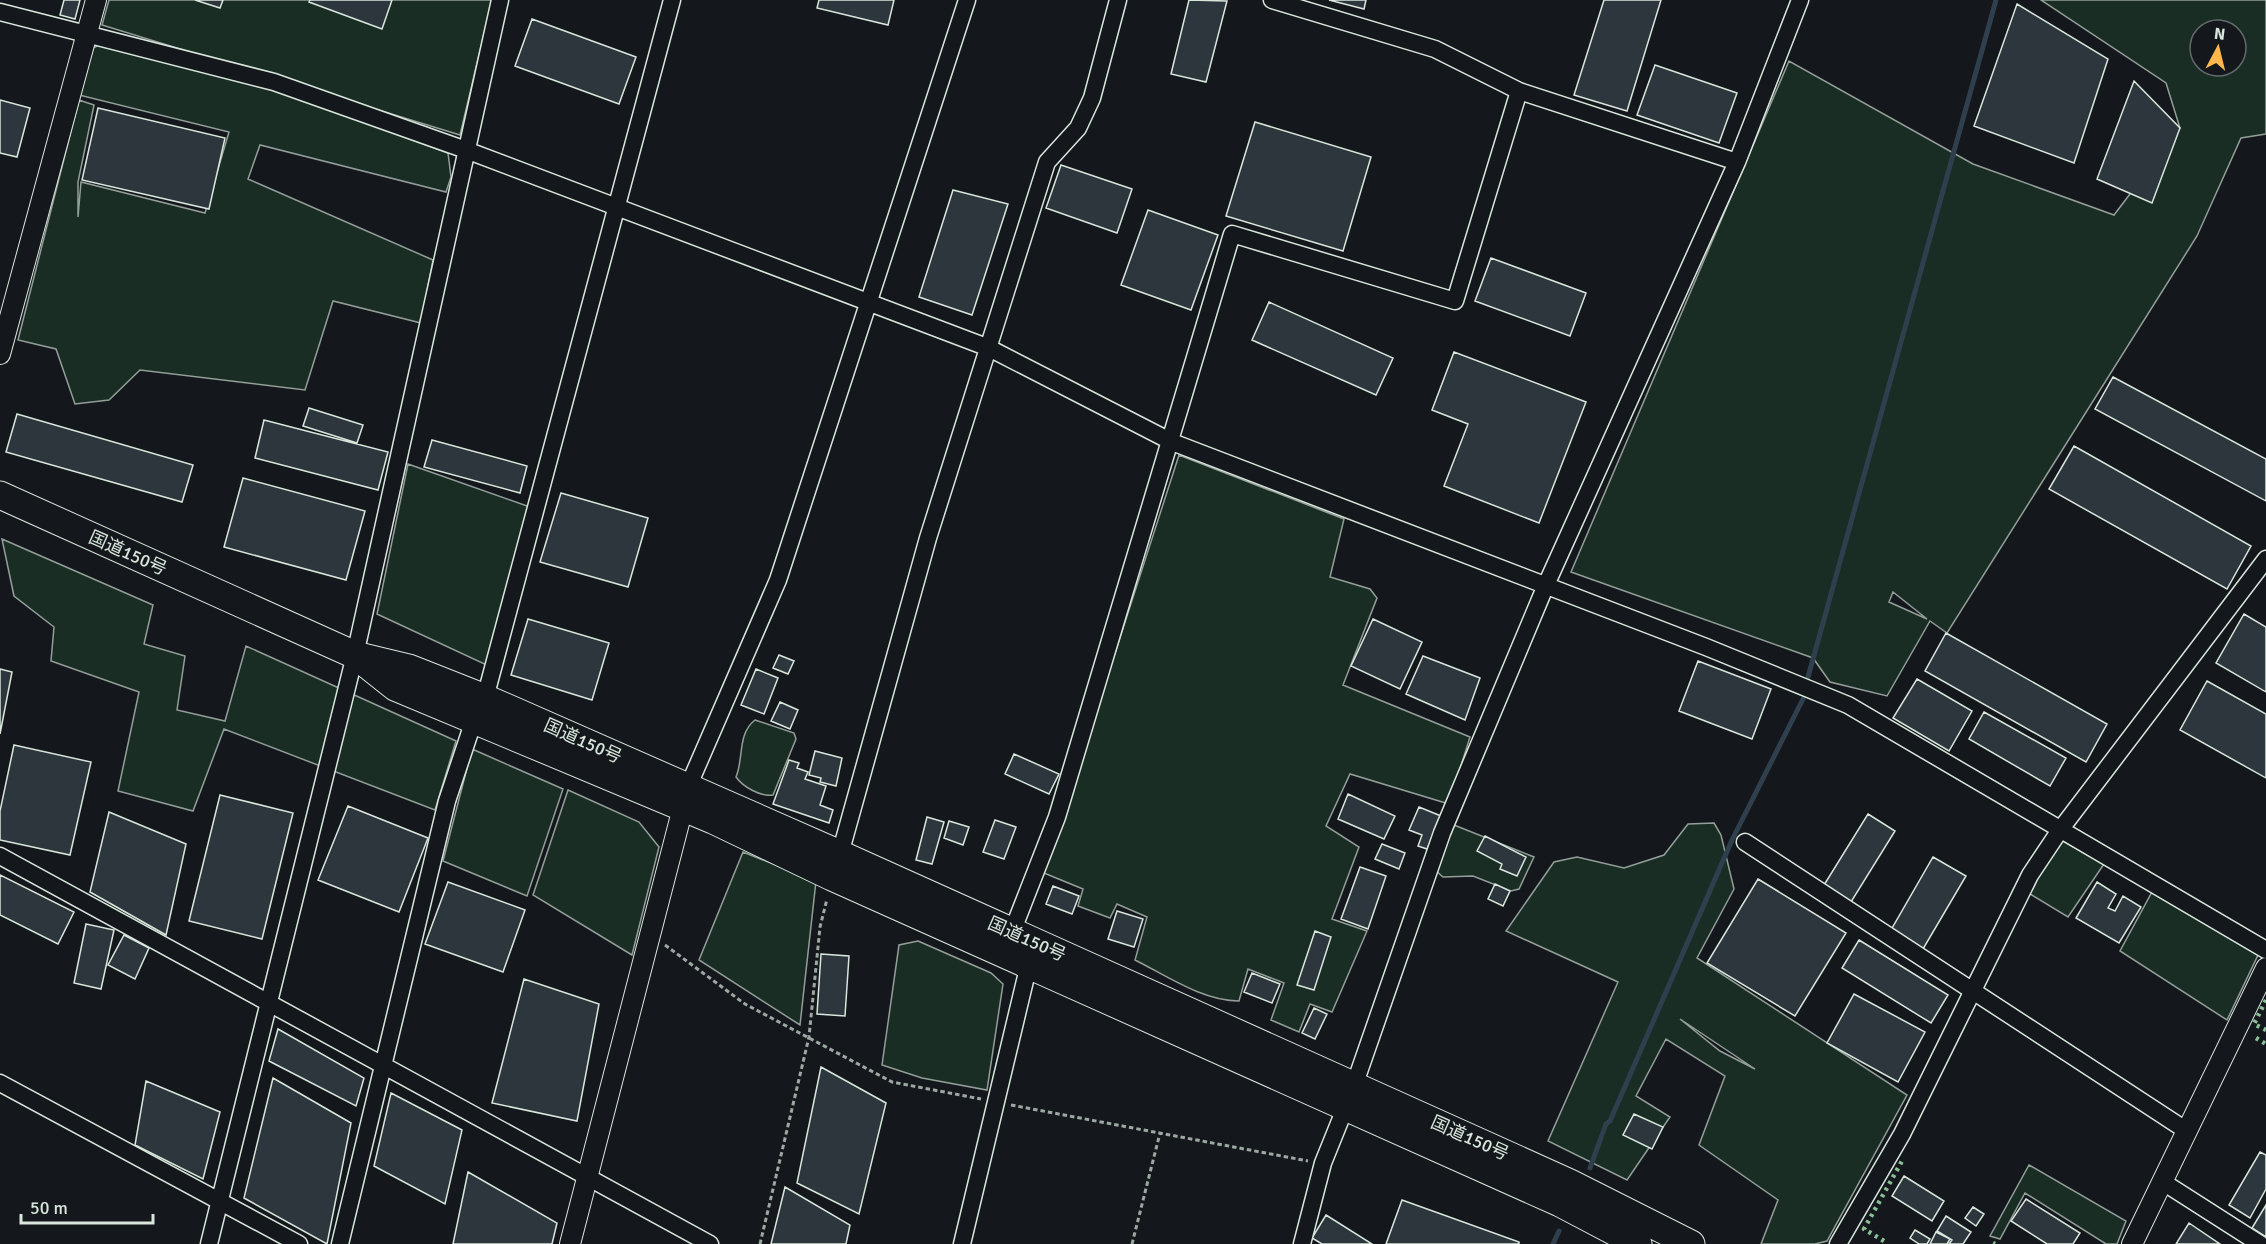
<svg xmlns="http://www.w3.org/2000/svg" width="2266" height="1244" font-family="Signika,'Noto Sans JP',sans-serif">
<rect width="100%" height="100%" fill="#14181c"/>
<path fill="#1a2d24" stroke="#939e99" stroke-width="1.5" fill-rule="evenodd" d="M 109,0 L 492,0 L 460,135 L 102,25 Z
M 2041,0 L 2266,0 L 2266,134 L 2241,138 L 2197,236 L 1947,633 L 1930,621 L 1887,696 L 1830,682 L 1813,658 L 1571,572 L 1789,61 L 1973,164 L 2114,215 L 2180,128 L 2166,83 ZM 2200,30 L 2236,30 L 2236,66 L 2200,66 ZM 1893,592 L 1927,619 L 1889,602 Z
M 103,43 L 268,87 L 448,153 L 451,177 L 446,192 L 260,145 L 248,179 L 433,260 L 421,323 L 333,301 L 305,390 L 140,370 L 109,400 L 75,404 L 56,349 L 18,340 L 79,100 L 94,105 L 78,182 L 78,217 L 81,182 L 205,213 L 229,132 L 79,95 L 91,49 Z
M 1179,455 L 1344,519 L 1330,577 L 1370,589 L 1377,598 L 1343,685 L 1470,737 L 1449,804 L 1350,774 L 1326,826 L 1359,847 L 1332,919 L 1367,931 L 1332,1012 L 1310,1004 L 1299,1032 L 1271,1020 L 1284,983 L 1248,969 L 1239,1001 C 1203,1001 1167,976 1135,960 L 1147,917 L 1117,904 L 1110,918 L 1078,906 L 1083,889 L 1044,873 Z
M 408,464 L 530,507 L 493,668 L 377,614 Z
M 2,539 L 153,605 L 144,644 L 185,656 L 177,710 L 225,721 L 246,646 L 456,741 L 435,810 L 224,729 L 193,811 L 118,791 L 139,692 L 51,661 L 54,627 L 14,596 Z
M 755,720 L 794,733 L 796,739 L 773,795 C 761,797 743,787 736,777 C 744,758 737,734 755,720 Z
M 472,749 L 563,789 L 527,896 L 443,861 Z
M 568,790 L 639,822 L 659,847 L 632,955 L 533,895 Z
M 1714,823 L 1721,835 L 1734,889 L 1697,958 L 1907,1095 L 1827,1241 L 1815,1244 L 1761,1244 L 1778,1200 L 1699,1145 L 1725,1076 L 1666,1039 L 1636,1096 L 1670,1117 L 1627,1180 L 1548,1141 L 1618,982 L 1506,931 L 1554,862 L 1577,857 L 1624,868 L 1664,855 L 1688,824 ZM 1680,1019 L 1755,1069 L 1720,1051 Z
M 1454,825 L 1534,857 L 1519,889 L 1511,891 L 1473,876 L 1443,877 L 1435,870 Z
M 2061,840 L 2104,864 L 2068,917 L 2027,892 Z
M 743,852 L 816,881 L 800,1025 L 699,960 Z
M 2153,890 L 2259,953 L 2227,1020 L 2120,951 Z
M 918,941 L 991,973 L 1003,984 L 987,1090 L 922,1078 L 882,1065 L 899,945 Z
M 2029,1165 L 2126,1221 L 2117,1244 L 2106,1244 L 2025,1193 L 2000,1239 L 1990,1236 Z"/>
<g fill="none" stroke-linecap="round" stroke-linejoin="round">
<path stroke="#2f3f4d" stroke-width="5" d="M 1808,677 L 1996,0
M 1590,1168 L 1606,1124 L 1610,1121 L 1732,840 L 1803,699
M 1553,1244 L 1559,1231"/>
</g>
<path fill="#2c363c" stroke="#d8e6dc" stroke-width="1.5" d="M 64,0 L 80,0 L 75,19 L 60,15 Z
M 195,0 L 223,0 L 220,8 Z
M 310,0 L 392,0 L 382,29 L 309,2 Z
M 819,0 L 894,0 L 888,25 L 817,8 Z
M 1189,0 L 1227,1 L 1206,82 L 1171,74 Z
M 1329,0 L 1366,0 L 1364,9 Z
M 1604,0 L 1661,0 L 1627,111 L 1574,95 Z
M 2017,4 L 2108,59 L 2074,163 L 1974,126 Z
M 532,19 L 636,57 L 619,104 L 515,66 Z
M 1655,65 L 1737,93 L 1719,143 L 1637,115 Z
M 2134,81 L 2180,128 L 2152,203 L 2097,179 Z
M 0,100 L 30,108 L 17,157 L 0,153 Z
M 98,108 L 225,138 L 209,209 L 82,180 Z
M 1255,122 L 1371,157 L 1343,251 L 1226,216 Z
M 1061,165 L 1132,189 L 1117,233 L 1046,208 Z
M 953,190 L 1008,204 L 972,315 L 919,297 Z
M 1148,210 L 1218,235 L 1191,310 L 1121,285 Z
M 1491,258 L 1586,293 L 1570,336 L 1475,301 Z
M 1269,302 L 1393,358 L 1376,395 L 1252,340 Z
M 1454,352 L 1586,402 L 1539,523 L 1444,486 L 1468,424 L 1432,410 Z
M 2113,377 L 2266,459 L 2266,501 L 2095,409 Z
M 309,408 L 363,425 L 357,443 L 303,426 Z
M 17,414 L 193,465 L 182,502 L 6,452 Z
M 264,420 L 388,452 L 378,490 L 255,458 Z
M 432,440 L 527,466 L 520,493 L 424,467 Z
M 2074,446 L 2251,546 L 2227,589 L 2049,489 Z
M 243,478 L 365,511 L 346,580 L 224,547 Z
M 561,493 L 648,518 L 628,587 L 540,562 Z
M 2244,614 L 2266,627 L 2266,692 L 2216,663 Z
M 528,619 L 609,643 L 592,700 L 511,675 Z
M 1373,619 L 1422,642 L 1400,689 L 1351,666 Z
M 1946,633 L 2107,724 L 2086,762 L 1925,671 Z
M 779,655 L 794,661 L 788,674 L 773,668 Z
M 1423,656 L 1480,678 L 1465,720 L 1406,694 Z
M 1698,661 L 1771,689 L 1752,739 L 1679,711 Z
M 0,669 L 12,672 L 0,734 Z
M 756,669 L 778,678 L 764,714 L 741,705 Z
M 1917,679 L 1972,711 L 1949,751 L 1893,718 Z
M 2207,681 L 2266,714 L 2266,778 L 2180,730 Z
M 780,702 L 798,710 L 790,729 L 771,721 Z
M 1984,712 L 2066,758 L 2050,786 L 1969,739 Z
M 14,745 L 91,762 L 70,855 L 0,840 L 0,811 Z
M 815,751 L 842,758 L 836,786 L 820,782 L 821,778 L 809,775 Z
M 1014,754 L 1059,774 L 1049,794 L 1005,774 Z
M 789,760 L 799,763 L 797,768 L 808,772 L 805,779 L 826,786 L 820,805 L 833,810 L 829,823 L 773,804 Z
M 1348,794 L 1395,816 L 1384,839 L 1338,819 Z
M 220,795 L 293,813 L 262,939 L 189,921 Z
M 348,806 L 428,838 L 399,912 L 318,880 Z
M 1419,807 L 1441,816 L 1427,849 L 1418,846 L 1422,835 L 1409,830 Z
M 109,812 L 186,844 L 166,935 L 90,892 Z
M 1868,814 L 1895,831 L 1851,902 L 1824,885 Z
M 927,817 L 944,822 L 932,864 L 916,860 Z
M 995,820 L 1016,827 L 1004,859 L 983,852 Z
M 949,821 L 969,827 L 963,845 L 944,838 Z
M 1485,836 L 1526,857 L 1517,876 L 1500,869 L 1502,864 L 1477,851 Z
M 1382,844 L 1405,853 L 1399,869 L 1375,859 Z
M 1933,857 L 1966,876 L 1923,949 L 1891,930 Z
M 1360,867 L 1386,876 L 1368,929 L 1341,919 Z
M 0,875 L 74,912 L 58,944 L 0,915 Z
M 1758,879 L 1846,933 L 1795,1016 L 1707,963 Z
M 448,882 L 525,910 L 503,972 L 425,944 Z
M 2097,882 L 2116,894 L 2108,908 L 2115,911 L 2123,896 L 2141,907 L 2119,943 L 2076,918 Z
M 1495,884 L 1510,891 L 1503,906 L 1488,899 Z
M 1053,886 L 1079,896 L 1072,914 L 1046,904 Z
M 1117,911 L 1143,919 L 1134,947 L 1108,939 Z
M 86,924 L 114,930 L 101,989 L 74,983 Z
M 1315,931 L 1331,937 L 1314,990 L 1297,985 Z
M 124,935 L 149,948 L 135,979 L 108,965 Z
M 1859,940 L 1948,995 L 1931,1023 L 1842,968 Z
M 821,954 L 849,956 L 845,1016 L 817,1014 Z
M 1252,973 L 1280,984 L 1272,1003 L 1244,992 Z
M 524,979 L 599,1004 L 577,1121 L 492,1103 Z
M 1854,994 L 1925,1032 L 1898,1082 L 1827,1043 Z
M 1314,1008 L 1327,1014 L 1315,1039 L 1302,1033 Z
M 278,1029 L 364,1078 L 356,1106 L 269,1061 Z
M 821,1067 L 886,1103 L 859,1214 L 797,1183 Z
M 273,1078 L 351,1123 L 327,1244 L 244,1198 Z
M 146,1081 L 220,1112 L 203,1179 L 135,1145 Z
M 391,1093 L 462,1130 L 445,1204 L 374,1166 Z
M 1634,1114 L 1663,1127 L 1652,1149 L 1623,1135 Z
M 2260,1152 L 2266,1155 L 2266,1189 L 2250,1218 L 2229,1205 Z
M 468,1172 L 557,1223 L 552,1244 L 453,1244 Z
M 1904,1176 L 1944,1201 L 1932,1221 L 1892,1196 Z
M 785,1187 L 850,1225 L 846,1244 L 771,1244 Z
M 2026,1199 L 2080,1233 L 2073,1244 L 2047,1244 L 2011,1221 Z
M 1402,1200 L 1519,1242 L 1519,1244 L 1386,1244 Z
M 2266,1205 L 2266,1237 L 2252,1228 Z
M 1973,1207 L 1984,1214 L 1976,1226 L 1965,1218 Z
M 1326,1215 L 1372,1244 L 1322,1244 L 1312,1238 Z
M 1946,1216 L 1971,1232 L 1963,1244 L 1949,1244 L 1952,1240 L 1937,1231 Z
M 2189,1223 L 2220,1244 L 2176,1244 Z
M 1915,1230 L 1930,1239 L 1927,1244 L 1919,1244 L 1910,1238 Z
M 1936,1232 L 1950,1239 L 1947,1244 L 1930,1244 Z"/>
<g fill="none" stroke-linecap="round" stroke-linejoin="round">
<g stroke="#d8e6dc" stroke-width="19">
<path id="minor" d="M 1272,0 L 1435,49 L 1519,91 L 1737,162
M 0,12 L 274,82 L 466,150 L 989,348 L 1172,442 L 1706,647 L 1848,705 L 2266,950
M 485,698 L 672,0
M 688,787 L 778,580 L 967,0
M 1745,842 L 2187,1131
M 840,854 L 928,538 L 1047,162 L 1078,128 L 1092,98 L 1118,0
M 0,856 L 710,1244
M 1012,932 L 1057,817 L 1232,234 L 1455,301 L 1519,91
M 0,1083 L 299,1244
M 1354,1086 L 1442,833 L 1546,585 L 1737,162 L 1800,0
M 2163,1182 L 2260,1244
M 209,1244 L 355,655 L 500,0
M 340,1244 L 447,801 L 474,720
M 962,1244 L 1029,964
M 1302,1244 L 1323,1163 L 1346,1106
M 1838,1244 L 1902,1134 L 2030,875 L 2060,830 L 2266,559"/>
</g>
<g stroke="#d8e6dc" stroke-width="22">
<path id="tertiary" d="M 0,354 L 96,0
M 570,1244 L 686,796
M 2132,1244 L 2266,968"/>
</g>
<g stroke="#d8e6dc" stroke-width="29">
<path id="trunk" d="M 0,495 L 355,655 L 409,668 L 485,698 L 840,854 L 1570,1183 L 1691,1244
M 361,660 L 395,687 L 713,820 L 832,877 L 1560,1203 L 1638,1244"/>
</g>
<path stroke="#9da8a2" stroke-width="3" stroke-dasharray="4.5 3" stroke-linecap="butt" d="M 665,945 L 745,1004 L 892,1082 L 981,1099
M 1011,1105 L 1308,1161
M 760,1244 L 809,1037 L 820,927 L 827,899
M 1132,1244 L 1160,1133"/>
<use href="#minor" stroke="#14181c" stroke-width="16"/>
<use href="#tertiary" stroke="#14181c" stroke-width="20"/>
<use href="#trunk" stroke="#14181c" stroke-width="27"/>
<path stroke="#8ac095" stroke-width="4.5" stroke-dasharray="3 4.5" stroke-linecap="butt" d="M 2266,1000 L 2254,1024 L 2266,1030
M 2256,1038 L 2266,1044
M 1884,1241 L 1864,1229 L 1902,1161
M 1993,1243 L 1995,1244"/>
</g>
<g text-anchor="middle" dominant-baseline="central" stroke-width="4.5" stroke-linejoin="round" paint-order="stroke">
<g font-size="18" fill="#d8e6dc" stroke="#14181c">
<text transform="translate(128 553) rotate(24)">国道150号</text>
<text transform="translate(583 741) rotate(24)">国道150号</text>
<text transform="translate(1027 939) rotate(24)">国道150号</text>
<text transform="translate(1470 1138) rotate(24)">国道150号</text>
</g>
</g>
<g transform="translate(2218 48) rotate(7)"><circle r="28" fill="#14181c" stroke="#626a69" stroke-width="1.5"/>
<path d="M0-4.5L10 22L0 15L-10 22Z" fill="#ffb74d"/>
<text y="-9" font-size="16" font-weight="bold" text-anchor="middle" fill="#d8e6dc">N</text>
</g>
<path d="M21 1214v9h132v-9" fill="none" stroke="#d8e6dc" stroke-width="3"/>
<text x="30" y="1214" font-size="18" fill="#d8e6dc" stroke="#14181c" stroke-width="4.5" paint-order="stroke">50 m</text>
</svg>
